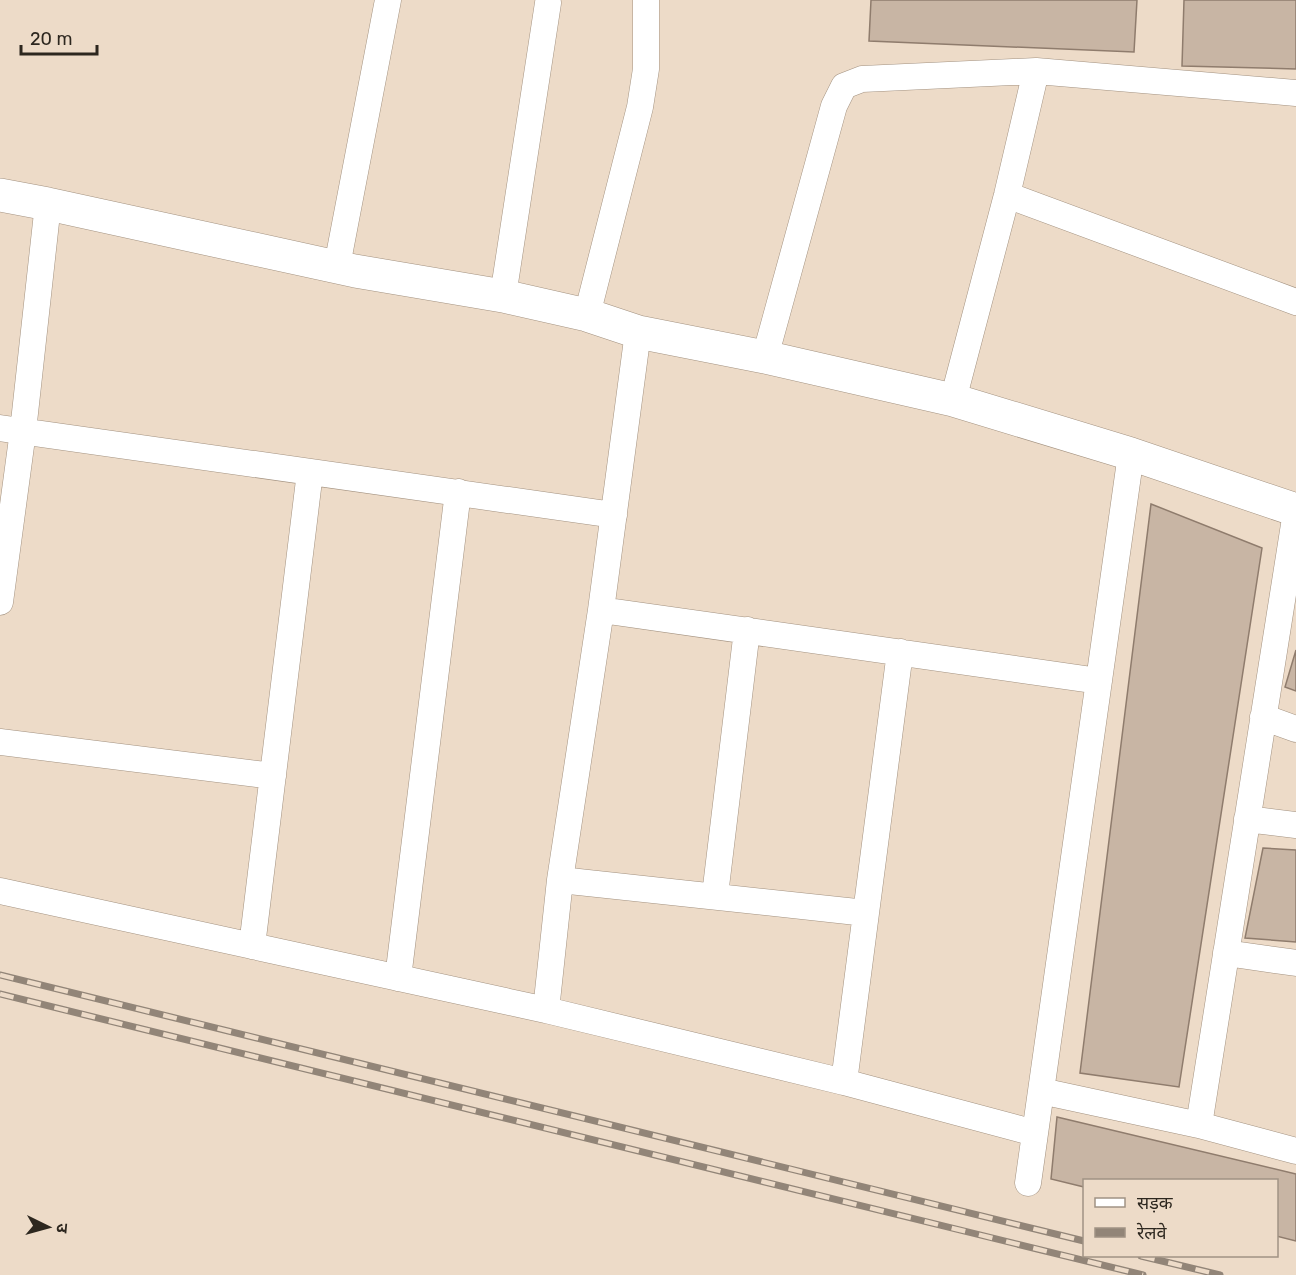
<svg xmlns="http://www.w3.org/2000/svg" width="1296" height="1275" font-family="Rubik,'Noto Sans Devanagari',sans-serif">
<rect width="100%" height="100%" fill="#eddbc8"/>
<path fill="#c8b5a4" stroke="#8f7c6d" stroke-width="1.5" d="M 871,0 L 1137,0 L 1134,52 L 869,41 Z
M 1184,0 L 1296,0 L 1296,69 L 1182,66 Z
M 1151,504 L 1262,548 L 1179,1087 L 1080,1073 Z
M 1296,650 L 1296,691 L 1285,687 Z
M 1263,848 L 1296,850 L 1296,942 L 1245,938 Z
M 1057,1117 L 1296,1174 L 1296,1241 L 1276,1236 L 1276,1180 L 1084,1180 L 1084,1187 L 1051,1179 Z"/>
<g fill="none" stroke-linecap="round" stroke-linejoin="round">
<g stroke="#a39280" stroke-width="27">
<path id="minor" d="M 1007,195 L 1296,302
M 337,266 L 388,0
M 503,296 L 548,3
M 587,315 L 640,107 L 646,69 L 646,0
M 765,357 L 834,106 L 844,86 L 862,79 L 1036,71 L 1296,93
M 953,400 L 1007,195 L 1036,71
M 0,428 L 614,515
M 0,602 L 23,431 L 48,204
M 601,610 L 1099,681
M 1263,717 L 1296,729
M 0,742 L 273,776
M 1247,819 L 1296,825
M 560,880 L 866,913
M 0,891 L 546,1010 L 844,1082 L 1035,1133
M 715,895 L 747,630
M 252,946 L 310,472
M 1226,953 L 1296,963
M 398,978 L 458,492
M 546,1010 L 560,880 L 601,610 L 638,332
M 844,1082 L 900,652
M 1041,1091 L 1199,1125 L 1296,1151
M 1199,1125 L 1296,512
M 1028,1183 L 1131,454"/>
</g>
<g stroke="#a39280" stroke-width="34">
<path id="tertiary" d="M 0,195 L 48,204 L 355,271 L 503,296 L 587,315 L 638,332 L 765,357 L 953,400 L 1131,454 L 1296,510"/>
</g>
<use href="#minor" stroke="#fff" stroke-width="26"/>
<use href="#tertiary" stroke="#fff" stroke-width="33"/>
<g stroke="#928578" stroke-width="7">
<path id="rail" d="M 0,975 L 1084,1241
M 0,994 L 1143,1275
M 1141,1256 L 1220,1275"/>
</g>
<use href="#rail" stroke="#eddbc8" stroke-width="4.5" stroke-dasharray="14" stroke-linecap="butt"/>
</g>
<rect x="1083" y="1179" width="195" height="78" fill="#eddbc8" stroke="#a09384" stroke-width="1.5"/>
<rect x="1095" y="1198" width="30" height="9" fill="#ffffff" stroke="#a09384" stroke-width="1.5"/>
<text x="1137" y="1209" font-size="18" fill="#2d271f">सड़क</text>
<rect x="1095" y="1228" width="30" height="9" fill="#928578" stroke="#a09384" stroke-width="1.5"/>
<text x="1137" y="1239" font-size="18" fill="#2d271f">रेलवे</text>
<g transform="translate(48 1227) rotate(95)" stroke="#eddbc8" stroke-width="4.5" paint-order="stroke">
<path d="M0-4.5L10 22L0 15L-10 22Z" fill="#2d271f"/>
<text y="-9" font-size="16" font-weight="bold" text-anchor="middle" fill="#2d271f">उ</text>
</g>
<path d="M21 45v9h76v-9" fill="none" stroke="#2d271f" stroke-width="3"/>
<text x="30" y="45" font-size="18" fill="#2d271f" stroke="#eddbc8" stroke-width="4.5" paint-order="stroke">20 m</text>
</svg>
